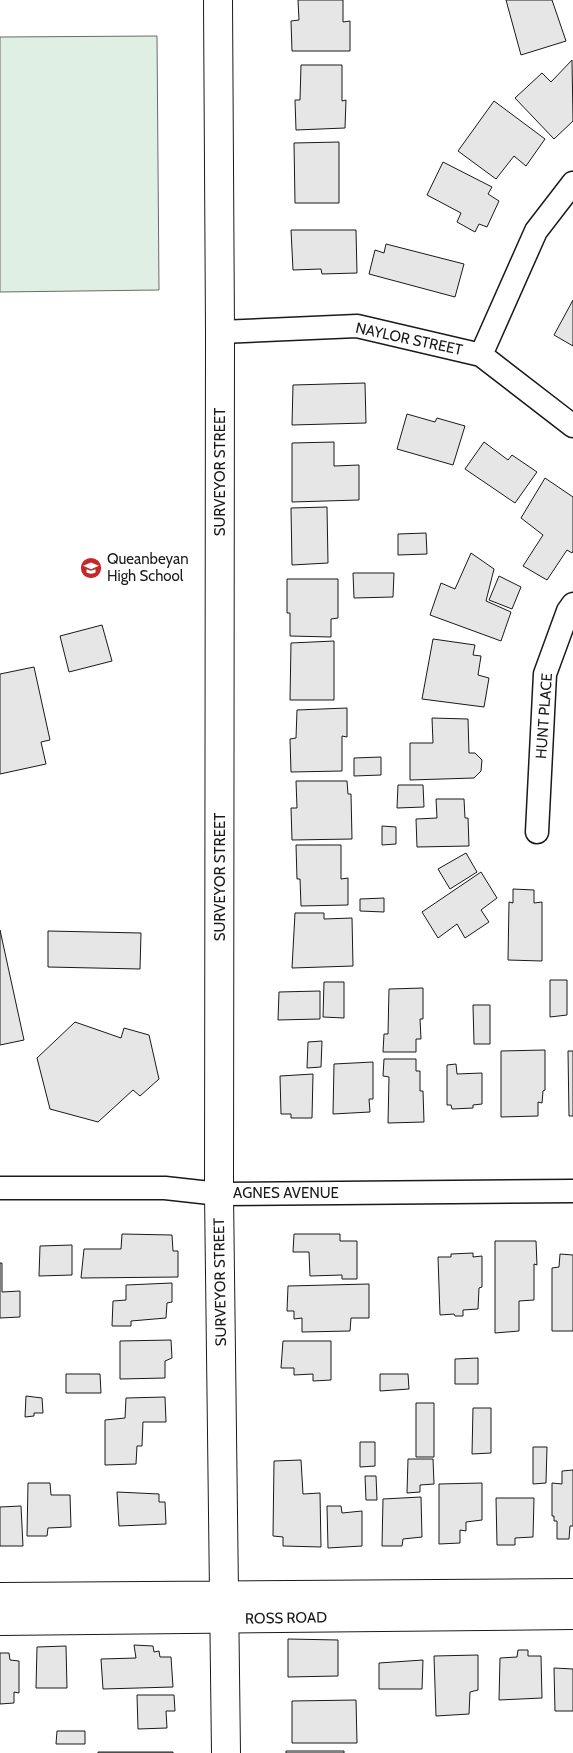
<svg xmlns="http://www.w3.org/2000/svg" width="573" height="1753" font-family="Cabin,sans-serif">
<rect width="100%" height="100%" fill="#fff"/>
<path fill="#e0efe3" stroke="#6a6a6a" d="M 157,36 L 159,290 L 0,292 L 0,37 Z"/>
<path fill="#e6e6e6" stroke="#1a1a1a" d="M 298,0 L 343,0 L 343,22 L 350,21 L 350,51 L 292,51 L 291,21 L 299,20 Z
M 506,0 L 552,0 L 566,41 L 521,55 Z
M 572,60 L 573,121 L 554,139 L 515,98 L 542,73 L 551,82 Z
M 301,65 L 342,65 L 342,101 L 346,100 L 345,128 L 296,130 L 295,100 L 300,100 Z
M 494,101 L 545,139 L 526,166 L 514,156 L 496,179 L 458,151 Z
M 339,142 L 339,203 L 295,203 L 294,143 Z
M 443,162 L 492,187 L 488,194 L 499,201 L 487,227 L 479,224 L 475,232 L 457,222 L 461,213 L 427,195 Z
M 291,230 L 356,230 L 357,273 L 322,274 L 321,269 L 293,270 Z
M 386,244 L 464,264 L 455,297 L 369,274 L 375,250 L 384,253 Z
M 573,300 L 573,346 L 554,335 Z
M 365,383 L 366,423 L 292,425 L 293,385 Z
M 407,414 L 435,422 L 437,418 L 465,426 L 453,465 L 397,449 Z
M 334,442 L 334,466 L 359,465 L 359,500 L 292,502 L 292,443 Z
M 484,442 L 508,460 L 512,455 L 537,472 L 515,503 L 465,469 Z
M 545,478 L 573,497 L 573,551 L 572,553 L 567,550 L 547,580 L 523,566 L 543,535 L 521,518 Z
M 327,507 L 328,563 L 292,565 L 291,508 Z
M 426,533 L 427,554 L 398,555 L 398,534 Z
M 471,553 L 494,569 L 486,601 L 511,612 L 501,641 L 430,615 L 441,583 L 455,589 Z
M 353,573 L 394,573 L 393,597 L 354,598 Z
M 499,576 L 521,587 L 512,609 L 489,600 Z
M 287,579 L 338,579 L 338,618 L 331,619 L 331,637 L 290,636 L 290,613 L 287,613 Z
M 102,625 L 112,661 L 69,672 L 60,636 Z
M 433,639 L 475,645 L 473,655 L 481,656 L 478,675 L 489,678 L 484,707 L 422,699 Z
M 334,641 L 334,700 L 290,700 L 291,643 Z
M 34,667 L 50,740 L 41,742 L 46,764 L 0,774 L 0,674 Z
M 347,708 L 347,737 L 342,736 L 342,771 L 291,772 L 290,739 L 296,738 L 297,710 Z
M 432,718 L 468,719 L 469,753 L 475,753 L 482,760 L 481,771 L 474,778 L 410,780 L 410,743 L 433,743 Z
M 381,757 L 381,775 L 354,776 L 354,758 Z
M 296,781 L 347,781 L 348,794 L 351,794 L 352,839 L 292,840 L 291,808 L 297,808 Z
M 398,785 L 423,785 L 424,807 L 397,808 Z
M 436,799 L 464,799 L 465,818 L 468,818 L 469,846 L 417,847 L 416,819 L 437,818 Z
M 382,826 L 396,827 L 396,844 L 382,845 Z
M 296,845 L 341,845 L 341,879 L 348,878 L 348,905 L 301,906 L 300,879 L 297,879 Z
M 466,853 L 477,872 L 450,889 L 438,869 Z
M 481,872 L 497,898 L 481,910 L 489,922 L 465,938 L 457,924 L 438,938 L 422,912 Z
M 513,889 L 534,890 L 534,903 L 542,902 L 542,961 L 508,960 L 509,902 L 513,903 Z
M 384,898 L 384,912 L 360,911 L 360,899 Z
M 295,913 L 324,913 L 324,919 L 352,918 L 353,966 L 292,968 Z
M 0,930 L 24,1040 L 0,1045 Z
M 48,931 L 141,933 L 140,969 L 48,967 Z
M 550,980 L 567,980 L 567,1015 L 550,1017 Z
M 324,982 L 344,982 L 344,1018 L 323,1017 Z
M 423,988 L 423,1019 L 420,1019 L 421,1039 L 416,1039 L 416,1052 L 383,1052 L 384,1034 L 388,1034 L 389,989 Z
M 320,991 L 320,1019 L 278,1020 L 279,992 Z
M 473,1005 L 490,1005 L 490,1044 L 474,1044 Z
M 75,1022 L 121,1038 L 124,1028 L 149,1035 L 159,1079 L 140,1096 L 133,1090 L 98,1122 L 50,1109 L 37,1058 Z
M 322,1041 L 321,1067 L 307,1068 L 308,1042 Z
M 545,1050 L 545,1090 L 543,1091 L 542,1103 L 538,1102 L 538,1116 L 501,1117 L 501,1051 Z
M 568,1051 L 573,1051 L 573,1116 L 569,1116 Z
M 384,1059 L 416,1059 L 416,1071 L 420,1071 L 420,1091 L 423,1091 L 424,1122 L 388,1123 L 389,1077 L 383,1076 Z
M 373,1062 L 373,1099 L 369,1099 L 370,1112 L 333,1114 L 334,1064 Z
M 456,1064 L 457,1074 L 482,1073 L 482,1104 L 473,1105 L 473,1108 L 452,1109 L 451,1105 L 447,1105 L 447,1065 Z
M 313,1074 L 312,1118 L 291,1118 L 291,1114 L 281,1114 L 280,1076 Z
M 122,1234 L 172,1235 L 173,1251 L 178,1251 L 178,1277 L 81,1278 L 84,1249 L 121,1249 Z
M 294,1234 L 340,1234 L 340,1241 L 357,1241 L 357,1279 L 342,1279 L 342,1275 L 310,1276 L 309,1252 L 293,1252 Z
M 495,1241 L 536,1241 L 537,1265 L 534,1264 L 534,1300 L 519,1301 L 519,1331 L 495,1333 Z
M 72,1245 L 72,1275 L 39,1276 L 40,1246 Z
M 473,1253 L 473,1257 L 482,1256 L 482,1287 L 479,1288 L 478,1309 L 463,1310 L 463,1316 L 455,1316 L 454,1314 L 440,1315 L 438,1257 L 451,1257 L 451,1254 Z
M 560,1254 L 573,1255 L 573,1331 L 552,1331 L 552,1268 L 559,1267 Z
M 0,1263 L 2,1263 L 2,1292 L 20,1291 L 20,1317 L 0,1318 Z
M 172,1283 L 172,1302 L 167,1303 L 166,1318 L 131,1321 L 131,1326 L 112,1326 L 113,1301 L 126,1300 L 126,1285 Z
M 369,1284 L 369,1318 L 351,1318 L 350,1331 L 302,1332 L 302,1318 L 294,1319 L 294,1311 L 287,1311 L 288,1286 Z
M 171,1340 L 172,1358 L 165,1361 L 165,1378 L 120,1379 L 120,1341 Z
M 283,1341 L 331,1341 L 331,1380 L 313,1381 L 313,1374 L 294,1375 L 294,1368 L 281,1368 Z
M 478,1358 L 478,1384 L 455,1384 L 455,1359 Z
M 66,1374 L 100,1374 L 101,1393 L 66,1393 Z
M 380,1374 L 408,1374 L 409,1389 L 380,1391 Z
M 26,1396 L 42,1398 L 43,1413 L 34,1413 L 34,1416 L 25,1417 Z
M 165,1397 L 166,1422 L 143,1422 L 142,1446 L 137,1446 L 136,1464 L 105,1465 L 105,1420 L 125,1418 L 126,1398 Z
M 416,1403 L 434,1403 L 434,1457 L 416,1457 Z
M 473,1408 L 491,1408 L 491,1453 L 472,1454 Z
M 360,1442 L 375,1442 L 375,1466 L 360,1467 Z
M 533,1447 L 547,1447 L 546,1483 L 533,1484 Z
M 408,1459 L 433,1459 L 434,1484 L 420,1485 L 420,1492 L 407,1493 Z
M 301,1460 L 303,1494 L 320,1493 L 321,1547 L 283,1546 L 283,1537 L 273,1536 L 274,1461 Z
M 573,1470 L 573,1526 L 570,1526 L 569,1539 L 557,1539 L 557,1521 L 554,1521 L 554,1516 L 552,1516 L 552,1483 L 562,1484 L 562,1471 Z
M 365,1476 L 376,1476 L 377,1500 L 366,1500 Z
M 28,1483 L 50,1483 L 51,1495 L 70,1495 L 71,1527 L 48,1528 L 47,1536 L 27,1536 Z
M 482,1483 L 482,1520 L 466,1522 L 466,1531 L 460,1530 L 460,1543 L 439,1544 L 439,1484 Z
M 117,1492 L 159,1494 L 159,1502 L 165,1502 L 166,1524 L 119,1526 Z
M 421,1497 L 422,1537 L 403,1539 L 402,1546 L 382,1546 L 383,1499 Z
M 496,1498 L 534,1498 L 533,1537 L 515,1538 L 515,1545 L 497,1545 Z
M 21,1506 L 23,1546 L 0,1546 L 0,1507 Z
M 327,1506 L 341,1506 L 342,1513 L 362,1511 L 362,1546 L 328,1548 Z
M 288,1639 L 338,1640 L 338,1676 L 288,1677 Z
M 134,1645 L 153,1646 L 154,1652 L 159,1651 L 160,1657 L 171,1657 L 173,1687 L 103,1689 L 101,1659 L 136,1658 Z
M 66,1646 L 67,1688 L 36,1688 L 37,1647 Z
M 518,1650 L 528,1650 L 528,1656 L 541,1656 L 542,1698 L 499,1700 L 500,1658 L 517,1657 Z
M 0,1653 L 9,1653 L 10,1660 L 19,1661 L 19,1693 L 14,1692 L 14,1703 L 0,1704 Z
M 478,1655 L 478,1690 L 470,1692 L 469,1714 L 436,1716 L 434,1656 Z
M 423,1660 L 422,1689 L 379,1689 L 379,1663 Z
M 554,1668 L 573,1669 L 573,1711 L 555,1711 Z
M 137,1695 L 174,1695 L 175,1711 L 166,1711 L 167,1728 L 138,1729 Z
M 356,1700 L 357,1743 L 292,1743 L 292,1701 Z
M 57,1731 L 85,1731 L 85,1744 L 56,1744 Z
M 286,1751 L 344,1751 L 344,1753 L 286,1753 Z
M 98,1752 L 173,1752 L 173,1753 L 98,1753 Z"/>
<g fill="none" stroke-linecap="round" stroke-linejoin="round">
<g stroke="#1a1a1a" stroke-width="25">
<path id="minor" d="M 220,332 L 357,326 L 481,355 L 573,426
M 481,355 L 536,231 L 573,183
M 537,832 L 545,674 L 568,611 L 573,604
M 0,1188 L 165,1188 L 219,1194 L 573,1191"/>
</g>
<g stroke="#1a1a1a" stroke-width="30">
<path id="tertiary" d="M 218,0 L 220,332 L 219,1194 L 226,1753
M 0,1597 L 573,1593
M 0,1621 L 573,1615"/>
</g>
<use href="#minor" stroke="#fff" stroke-width="22"/>
<use href="#tertiary" stroke="#fff" stroke-width="28"/>
</g>
<defs>
<g id="school-disc" transform="scale(1.125)"><circle r="9.5" fill="#c62828" stroke="#fff"/><path d="M0-5L7-2L0 1L-7-2ZM-4 1L0 2.5L4 1V4Q0 6-4 4Z" fill="#fff"/></g>
</defs>
<g fill-rule="evenodd">
<use href="#school-disc" x="91" y="568"/>
</g>
<g text-anchor="middle" dominant-baseline="central" stroke-width="4" stroke-linejoin="round" paint-order="stroke">
<g font-size="15" fill="#1a1a1a" stroke="#fff">
<text transform="translate(409 339) rotate(12)">NAYLOR STREET</text>
<text transform="translate(220 472) rotate(-90)">SURVEYOR STREET</text>
<text transform="translate(544 716) rotate(-86)">HUNT PLACE</text>
<text transform="translate(220 877) rotate(-90)">SURVEYOR STREET</text>
<text x="286" y="1193">AGNES AVENUE</text>
<text transform="translate(220 1282) rotate(-91)">SURVEYOR STREET</text>
<text transform="translate(286 1618) rotate(-1)">ROSS ROAD</text>
</g>
<g font-size="15" fill="#1a1a1a" stroke="#fff" text-anchor="start">
<text x="107" y="559">Queanbeyan<tspan x="107" dy="17">High School</tspan></text>
</g>
</g>
</svg>
